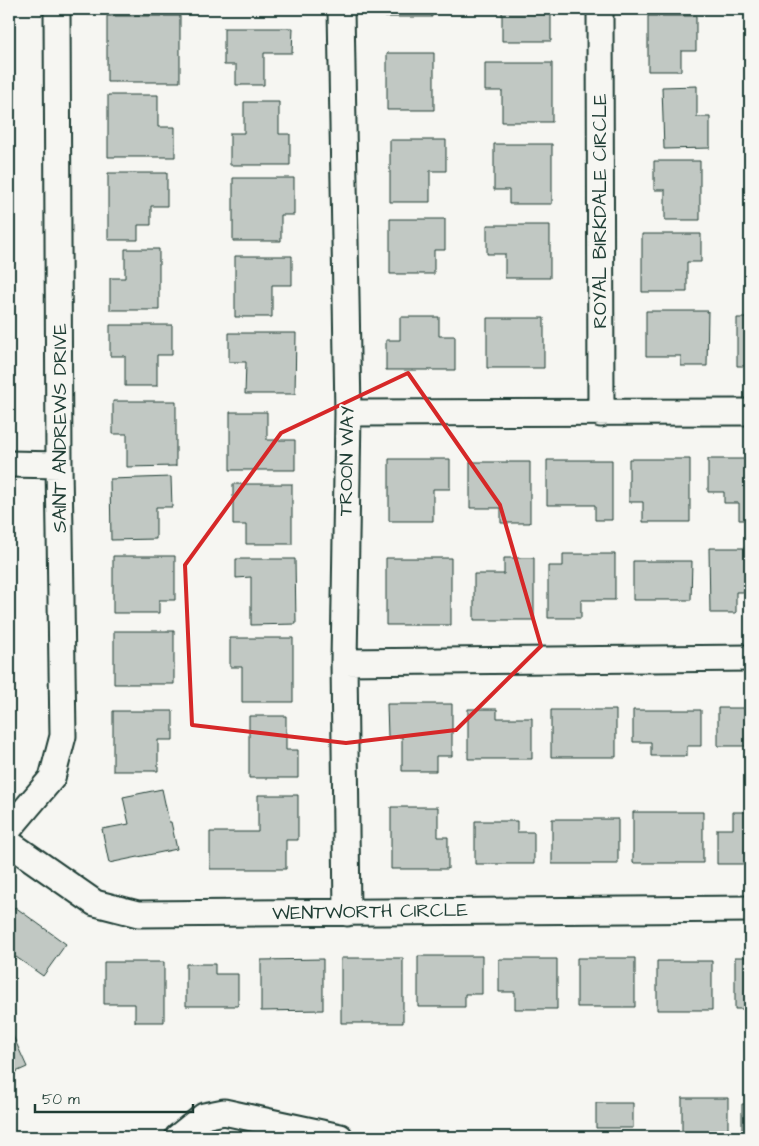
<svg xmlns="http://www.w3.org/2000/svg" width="759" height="1146" font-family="'Architects Daughter',sans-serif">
<rect width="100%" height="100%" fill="#f6f6f2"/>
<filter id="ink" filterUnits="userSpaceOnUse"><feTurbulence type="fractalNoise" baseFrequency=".02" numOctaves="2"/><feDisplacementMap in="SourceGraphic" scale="10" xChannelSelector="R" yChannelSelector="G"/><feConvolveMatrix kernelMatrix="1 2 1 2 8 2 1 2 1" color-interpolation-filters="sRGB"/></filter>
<g filter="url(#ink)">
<path fill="#c1c8c3" stroke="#1f3d34" d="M 385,9 L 432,9 L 432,17 L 385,17 Z
M 485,9 L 551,9 L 551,41 L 502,41 L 502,12 L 485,12 Z
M 107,16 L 180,16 L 180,82 L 107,82 Z
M 648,16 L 696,16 L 696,51 L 681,51 L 681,71 L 648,71 Z
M 224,28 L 293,28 L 292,53 L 264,53 L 264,85 L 236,85 L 236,65 L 224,65 Z
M 387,53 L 434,53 L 434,110 L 387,110 Z
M 485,63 L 552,63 L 552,122 L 502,122 L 502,91 L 485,91 Z
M 697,86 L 697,117 L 710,117 L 710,148 L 664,149 L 662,87 Z
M 108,95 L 158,95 L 158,127 L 175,127 L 175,157 L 108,157 Z
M 244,102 L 279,102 L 279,134 L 290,134 L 290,165 L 230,165 L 230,133 L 244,133 Z
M 390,140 L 446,140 L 446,171 L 430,171 L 430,202 L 390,202 Z
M 494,144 L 552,144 L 552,204 L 509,204 L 509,190 L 494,190 Z
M 654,161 L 700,161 L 700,220 L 665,220 L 665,190 L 654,190 Z
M 108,173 L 167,173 L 167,206 L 151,206 L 151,225 L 138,225 L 138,240 L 108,240 Z
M 233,178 L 294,178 L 294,215 L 281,215 L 281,241 L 233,241 Z
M 390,219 L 445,219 L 445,250 L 434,250 L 434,274 L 390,274 Z
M 487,225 L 550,225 L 550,278 L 505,278 L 505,254 L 487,254 Z
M 642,234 L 701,234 L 701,262 L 687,262 L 687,292 L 642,292 Z
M 125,249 L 159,249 L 159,310 L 110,310 L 110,278 L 125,278 Z
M 235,256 L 292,256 L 292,285 L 272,285 L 272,317 L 235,317 Z
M 646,311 L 708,311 L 707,366 L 681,366 L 681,356 L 646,356 Z
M 400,317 L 439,317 L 439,336 L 455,336 L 455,370 L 386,370 L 386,340 L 400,340 Z
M 487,318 L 544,318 L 544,368 L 487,368 Z
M 737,318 L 750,318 L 750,366 L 737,366 Z
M 110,325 L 172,325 L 172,355 L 157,355 L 157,386 L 125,386 L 125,356 L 110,356 Z
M 229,333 L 296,333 L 295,394 L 245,394 L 246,362 L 229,362 Z
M 9,351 L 11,352 L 9,384 Z
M 113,401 L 176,401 L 176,466 L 127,467 L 127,434 L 113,434 Z
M 230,412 L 267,412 L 267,440 L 295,440 L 295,470 L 230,470 Z
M 389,459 L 450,459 L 450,489 L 433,489 L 433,521 L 389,521 Z
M 629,459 L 690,459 L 690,522 L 643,522 L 643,502 L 629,502 Z
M 708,459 L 750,459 L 750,520 L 739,520 L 739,503 L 724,503 L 724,492 L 708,492 Z
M 547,460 L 612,460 L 612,520 L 595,520 L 595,505 L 547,505 Z
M 470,462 L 530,462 L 530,523 L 501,523 L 501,508 L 470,508 Z
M 171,477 L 172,507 L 156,507 L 156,539 L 111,540 L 110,479 Z
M 233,484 L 292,484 L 292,544 L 246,544 L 246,525 L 233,525 Z
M 709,548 L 750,548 L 750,592 L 736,592 L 736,613 L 710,613 Z
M 563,554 L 615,554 L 615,600 L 581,600 L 581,618 L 548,618 L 548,566 L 563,566 Z
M 113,556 L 175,556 L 175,600 L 159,600 L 159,613 L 113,613 Z
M 386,558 L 451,558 L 451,625 L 386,625 Z
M 504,558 L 534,558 L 534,620 L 474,620 L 474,574 L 504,574 Z
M 236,559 L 295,559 L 296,624 L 251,625 L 251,577 L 236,578 Z
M 633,561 L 692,561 L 691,600 L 633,600 Z
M 9,586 L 12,586 L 12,649 L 9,649 Z
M 114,631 L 174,631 L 174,684 L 114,684 Z
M 230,638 L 293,638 L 293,702 L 242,702 L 242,667 L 230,667 Z
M 9,684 L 11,684 L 11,742 L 9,742 Z
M 387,704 L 452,704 L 452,756 L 436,756 L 436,771 L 402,771 L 402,737 L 388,737 Z
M 718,708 L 750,708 L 750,762 L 750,746 L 718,746 Z
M 468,709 L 497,709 L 497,718 L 532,718 L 532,759 L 468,759 Z
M 551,710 L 616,710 L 616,757 L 551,757 Z
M 633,710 L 701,710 L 701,746 L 687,746 L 687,756 L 651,756 L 651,742 L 633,742 Z
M 113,711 L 173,711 L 173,740 L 158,740 L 158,771 L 113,771 Z
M 249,716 L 286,716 L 286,750 L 298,750 L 298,778 L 249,778 Z
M 162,789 L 169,822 L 171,822 L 177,849 L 109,863 L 102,829 L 129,824 L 123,797 Z
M 258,795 L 298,795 L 298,840 L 286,840 L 286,869 L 210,869 L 210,832 L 258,832 Z
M 391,807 L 438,807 L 438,837 L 448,837 L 448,869 L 391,869 Z
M 633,812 L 703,812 L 703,863 L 633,863 Z
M 733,812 L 750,812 L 750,864 L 717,864 L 717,829 L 733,829 Z
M 552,819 L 618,819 L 618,864 L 552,864 Z
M 475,821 L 517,821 L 517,832 L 534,832 L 534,864 L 475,864 Z
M 15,907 L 66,944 L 43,976 L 16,957 L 9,966 L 9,915 Z
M 418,956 L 482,956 L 482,994 L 465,994 L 465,1007 L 418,1007 Z
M 735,957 L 750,957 L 750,1009 L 735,1009 Z
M 341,958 L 403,958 L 403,1023 L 341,1023 Z
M 577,958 L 635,958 L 635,1007 L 577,1007 Z
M 323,959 L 323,1010 L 261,1011 L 261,960 Z
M 499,959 L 557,959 L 557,1009 L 515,1009 L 515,992 L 499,992 Z
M 657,961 L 712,961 L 712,1010 L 657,1010 Z
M 104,962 L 164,962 L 164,1022 L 135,1022 L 135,1004 L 104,1004 Z
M 186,964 L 215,964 L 215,974 L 238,974 L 238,1006 L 186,1006 Z
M 9,1027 L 27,1067 L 9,1075 Z
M 682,1098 L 728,1098 L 728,1136 L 682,1136 Z
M 596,1103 L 633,1103 L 633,1128 L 596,1128 Z
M 742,1104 L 750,1104 L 750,1132 L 742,1132 Z"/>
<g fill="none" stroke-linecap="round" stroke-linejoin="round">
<g stroke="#1f3d34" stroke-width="29">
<path id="minor" d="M 341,9 L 348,413 L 344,662 L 347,913
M 600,9 L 601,414
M 348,413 L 750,412
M 9,464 L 59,465
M 344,662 L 750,658
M 9,829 L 52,778 L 63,736 L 59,465 L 57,9
M 9,843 L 95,903 L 138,914 L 750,909
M 178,1137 L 204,1116 L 224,1112 L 340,1137"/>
</g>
<use href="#minor" stroke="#f6f6f2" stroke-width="25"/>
</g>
</g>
<path fill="none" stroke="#d62828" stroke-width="4" stroke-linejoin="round" d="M 408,373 L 500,505 L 541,646 L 456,730 L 346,743 L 192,725 L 185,565 L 281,433 Z"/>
<g text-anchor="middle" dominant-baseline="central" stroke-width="4" stroke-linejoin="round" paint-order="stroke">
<g font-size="19" fill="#1f3d34" stroke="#f6f6f2">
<text transform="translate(600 211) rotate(-90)">ROYAL BIRKDALE CIRCLE</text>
<text transform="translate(60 428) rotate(-90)">SAINT ANDREWS DRIVE</text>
<text transform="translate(347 461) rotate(-89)">TROON WAY</text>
<text transform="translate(370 912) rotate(-1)">WENTWORTH CIRCLE</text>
</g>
</g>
<rect width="759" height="1146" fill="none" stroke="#f6f6f2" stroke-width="30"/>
<rect x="15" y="15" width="729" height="1116" fill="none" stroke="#1f3d34" stroke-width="2" filter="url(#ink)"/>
<path d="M35 1104v8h158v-8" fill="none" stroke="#1f3d34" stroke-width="2.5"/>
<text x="42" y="1104" font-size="15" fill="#1f3d34" stroke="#f6f6f2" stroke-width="4" paint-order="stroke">50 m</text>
</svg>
